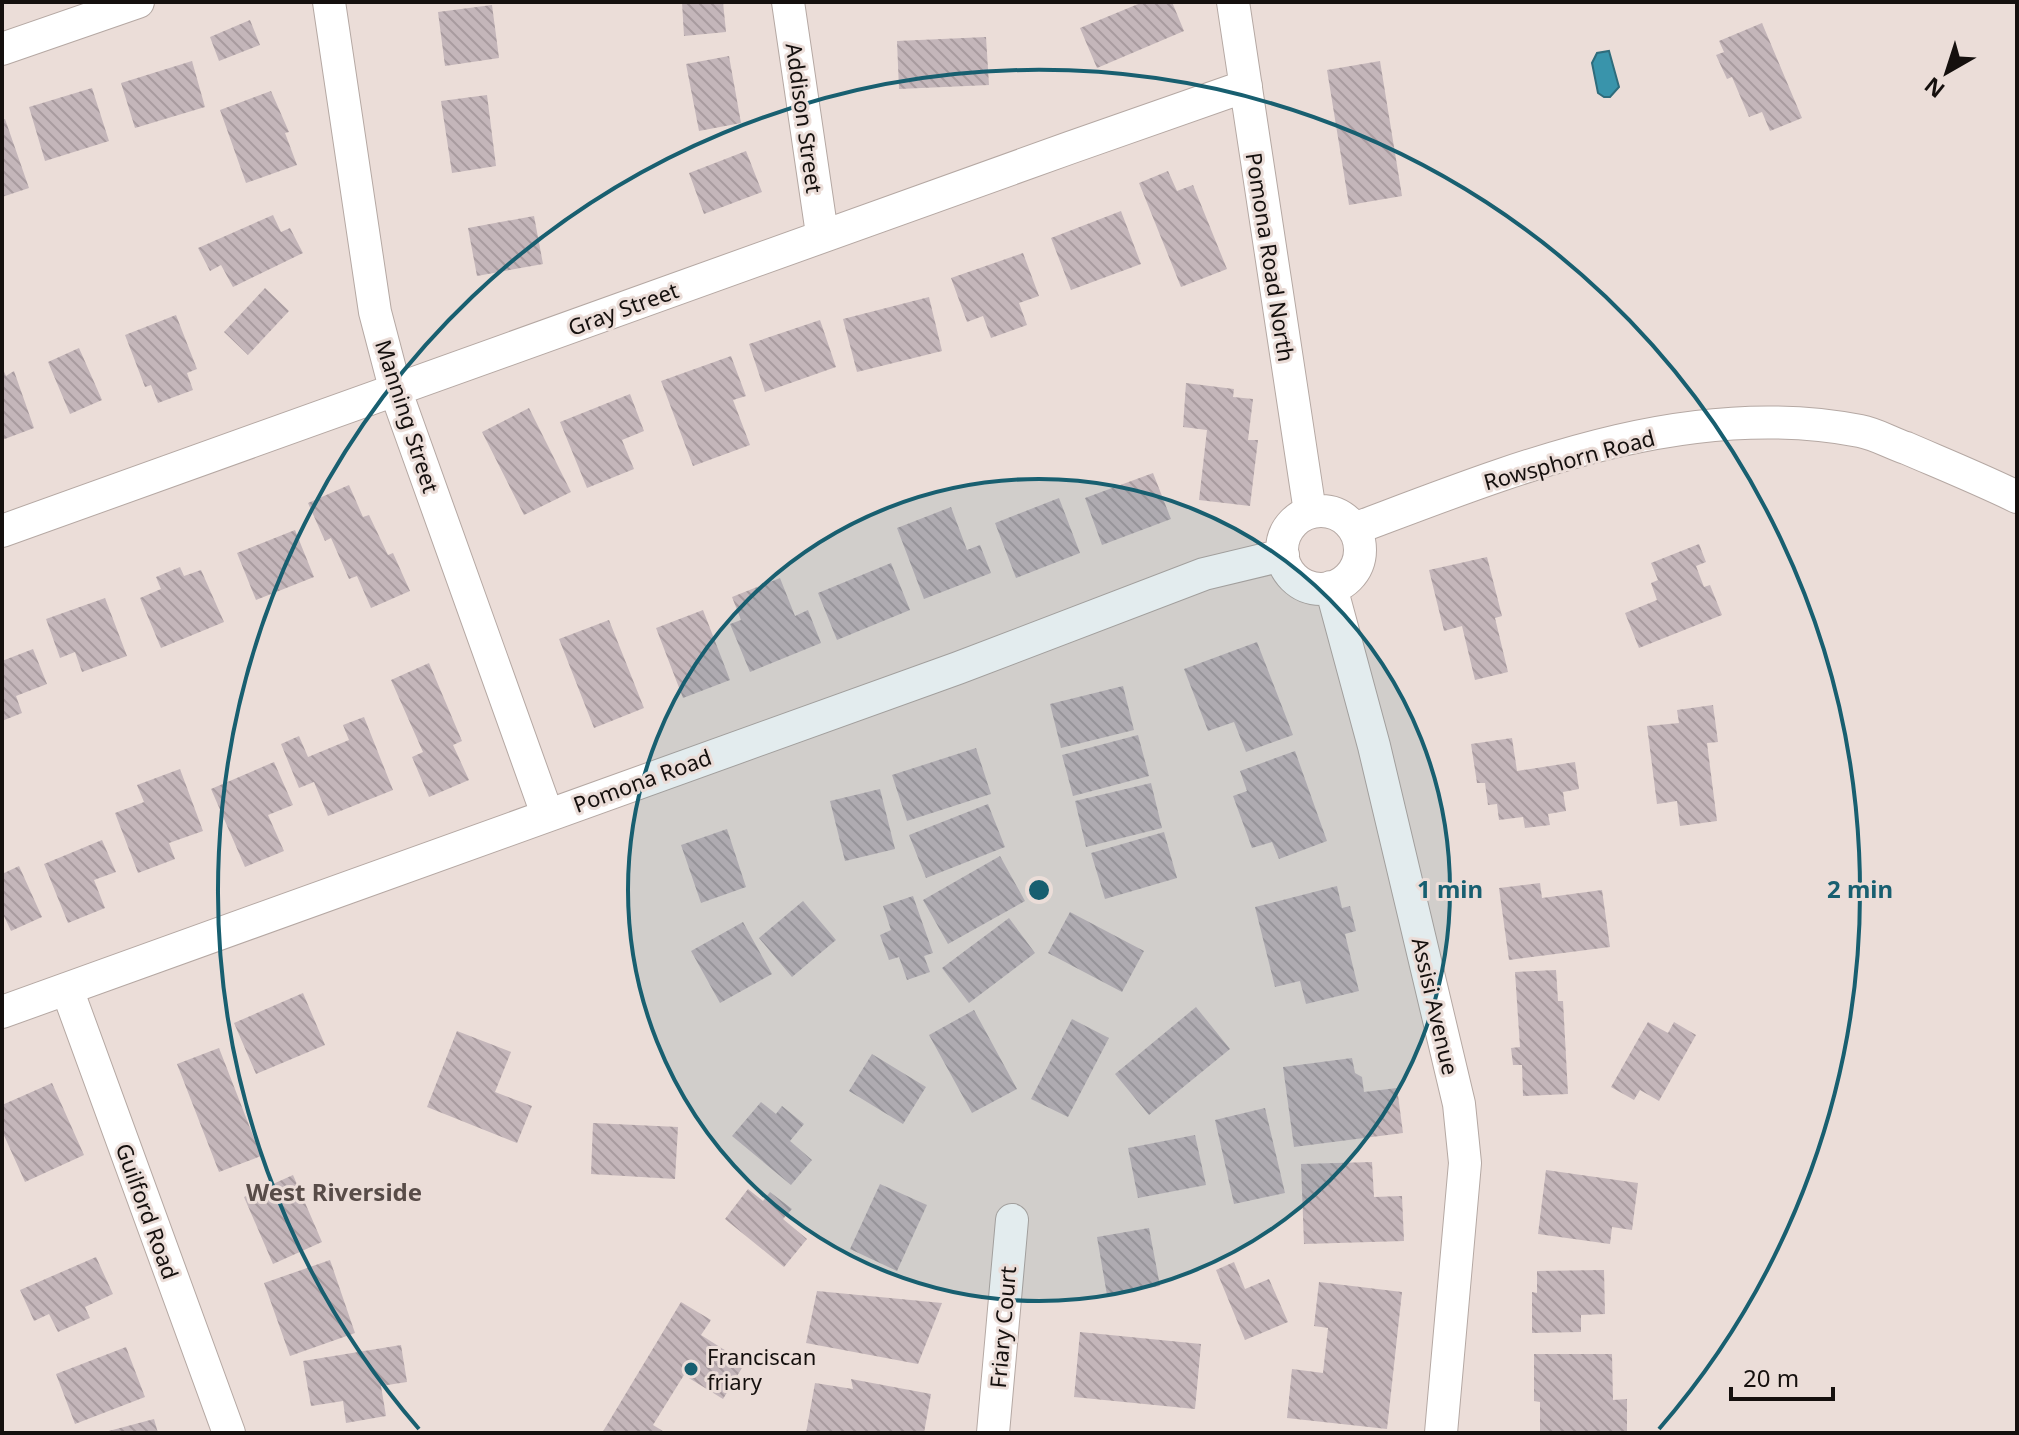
<svg xmlns="http://www.w3.org/2000/svg" width="2019" height="1435" font-family="'Noto Sans',sans-serif">
<defs>
<pattern id="building-back-hatch" width="6" height="6" patternUnits="userSpaceOnUse" patternTransform="scale(2)"><rect width="6" height="6" fill="#c4b6ba"/><path d="M-1 5l2 2M0 0l6 6M5-1l2 2" fill="none" stroke="#a89b9f"/></pattern>
</defs>
<rect width="100%" height="100%" fill="#ebddd8"/>
<path fill="#3994ab" stroke="#2e6c7c" stroke-width="2" d="M 1609,51 L 1619,87 L 1610,97 L 1604,97 L 1598,93 L 1592,63 L 1597,53 Z"/>
<path fill="url(#building-back-hatch)" d="M 682,2 L 723,2 L 726,32 L 684,36 Z
M 1143,2 L 1172,2 L 1184,31 L 1097,68 L 1080,28 Z
M 492,5 L 499,58 L 445,66 L 438,12 Z
M 250,20 L 260,45 L 219,61 L 210,37 Z
M 1762,23 L 1802,118 L 1770,131 L 1762,112 L 1749,117 L 1732,77 L 1727,79 L 1716,55 L 1724,52 L 1719,41 Z
M 986,37 L 989,85 L 899,89 L 897,41 Z
M 729,56 L 741,123 L 699,131 L 686,64 Z
M 192,61 L 205,107 L 135,128 L 121,83 Z
M 1380,61 L 1402,196 L 1349,205 L 1327,70 Z
M 92,88 L 109,141 L 45,161 L 29,107 Z
M 271,91 L 289,132 L 285,133 L 297,165 L 246,183 L 220,110 Z
M 487,95 L 496,166 L 452,173 L 441,101 Z
M 5,119 L 29,188 L 2,197 L 2,120 Z
M 746,151 L 762,192 L 704,214 L 689,173 Z
M 1168,171 L 1177,191 L 1193,185 L 1227,269 L 1181,287 L 1139,183 Z
M 1121,211 L 1141,264 L 1071,290 L 1051,238 Z
M 273,215 L 281,232 L 290,228 L 303,253 L 233,287 L 221,265 L 210,271 L 198,248 Z
M 534,216 L 543,264 L 477,276 L 468,228 Z
M 1023,253 L 1039,296 L 1019,303 L 1027,325 L 991,338 L 983,316 L 967,322 L 951,278 Z
M 265,288 L 289,311 L 248,355 L 224,332 Z
M 929,297 L 942,351 L 857,372 L 843,319 Z
M 176,315 L 197,369 L 187,373 L 193,390 L 158,403 L 151,385 L 145,387 L 125,335 Z
M 820,320 L 836,367 L 765,392 L 749,344 Z
M 79,348 L 102,400 L 70,414 L 48,362 Z
M 731,356 L 746,396 L 733,400 L 750,445 L 693,466 L 661,381 Z
M 2,367 L 6,376 L 14,371 L 34,428 L 2,440 Z
M 1186,383 L 1234,389 L 1233,397 L 1253,399 L 1248,440 L 1258,440 L 1250,506 L 1199,500 L 1207,430 L 1183,427 Z
M 630,394 L 644,431 L 622,440 L 634,469 L 587,488 L 560,422 Z
M 529,408 L 571,492 L 524,515 L 482,432 Z
M 1153,473 L 1171,519 L 1102,545 L 1085,498 Z
M 349,485 L 363,517 L 369,515 L 388,555 L 393,553 L 410,591 L 371,608 L 357,576 L 349,579 L 331,538 L 325,541 L 308,503 Z
M 1059,498 L 1080,553 L 1016,578 L 995,523 Z
M 951,507 L 967,550 L 980,545 L 991,573 L 924,599 L 897,528 Z
M 295,530 L 314,577 L 256,600 L 237,553 Z
M 1699,544 L 1706,562 L 1696,566 L 1704,587 L 1710,585 L 1722,615 L 1639,648 L 1625,613 L 1657,600 L 1651,583 L 1658,580 L 1651,563 Z
M 1487,557 L 1502,616 L 1495,618 L 1508,672 L 1475,680 L 1462,626 L 1444,631 L 1429,570 Z
M 891,563 L 910,610 L 837,640 L 818,593 Z
M 180,567 L 184,576 L 201,570 L 224,622 L 161,648 L 140,598 L 161,589 L 156,577 Z
M 780,578 L 795,616 L 808,610 L 821,643 L 750,672 L 730,624 L 741,620 L 732,597 Z
M 105,598 L 127,656 L 82,672 L 75,652 L 60,658 L 46,619 Z
M 703,610 L 730,680 L 683,698 L 656,628 Z
M 609,620 L 644,708 L 594,728 L 559,639 Z
M 1257,642 L 1293,735 L 1246,752 L 1234,722 L 1208,731 L 1184,669 Z
M 33,649 L 47,684 L 16,696 L 22,713 L 2,721 L 2,661 Z
M 429,663 L 462,741 L 453,745 L 469,780 L 429,797 L 412,757 L 423,752 L 391,680 Z
M 1123,686 L 1134,730 L 1061,748 L 1050,704 Z
M 1713,705 L 1718,742 L 1707,743 L 1717,821 L 1680,826 L 1677,801 L 1657,804 L 1647,726 L 1679,723 L 1677,710 Z
M 364,717 L 393,790 L 328,816 L 314,782 L 299,788 L 281,744 L 299,736 L 308,757 L 349,740 L 343,725 Z
M 1138,735 L 1149,776 L 1073,796 L 1062,755 Z
M 1512,738 L 1517,771 L 1575,762 L 1579,789 L 1563,792 L 1566,811 L 1548,814 L 1550,825 L 1525,828 L 1523,817 L 1499,820 L 1497,804 L 1488,805 L 1485,783 L 1477,783 L 1471,744 Z
M 976,748 L 991,794 L 907,821 L 892,775 Z
M 1295,751 L 1327,841 L 1279,859 L 1272,842 L 1252,848 L 1233,796 L 1247,791 L 1240,771 Z
M 274,762 L 293,805 L 268,815 L 284,851 L 245,867 L 211,789 Z
M 180,769 L 203,831 L 169,843 L 175,859 L 138,873 L 115,813 L 144,802 L 137,785 Z
M 1151,783 L 1162,828 L 1086,847 L 1075,801 Z
M 880,789 L 895,849 L 845,861 L 830,801 Z
M 988,804 L 1005,847 L 926,878 L 909,835 Z
M 727,829 L 746,887 L 701,903 L 681,845 Z
M 1164,832 L 1177,878 L 1105,899 L 1091,853 Z
M 102,840 L 116,872 L 94,880 L 105,908 L 68,923 L 44,864 Z
M 1000,856 L 1025,901 L 948,944 L 923,900 Z
M 19,866 L 42,917 L 11,931 L 2,912 L 2,874 Z
M 1540,883 L 1542,898 L 1602,890 L 1610,947 L 1509,960 L 1499,888 Z
M 1337,886 L 1342,908 L 1350,906 L 1356,931 L 1345,934 L 1359,991 L 1306,1004 L 1300,981 L 1275,987 L 1255,907 Z
M 913,896 L 933,953 L 924,956 L 930,972 L 907,980 L 899,957 L 889,960 L 880,935 L 891,930 L 883,906 Z
M 803,901 L 836,940 L 792,977 L 759,938 Z
M 1070,912 L 1144,951 L 1122,992 L 1048,953 Z
M 1009,918 L 1035,953 L 969,1003 L 942,968 Z
M 743,922 L 772,974 L 720,1003 L 691,951 Z
M 1556,970 L 1558,1001 L 1563,1001 L 1568,1094 L 1523,1096 L 1522,1065 L 1513,1065 L 1511,1048 L 1520,1047 L 1515,972 Z
M 303,993 L 325,1045 L 256,1074 L 234,1023 Z
M 1196,1007 L 1230,1049 L 1149,1115 L 1115,1074 Z
M 974,1010 L 1017,1089 L 972,1113 L 929,1035 Z
M 1072,1019 L 1109,1038 L 1068,1117 L 1031,1099 Z
M 1648,1022 L 1668,1033 L 1674,1022 L 1696,1035 L 1659,1101 L 1640,1090 L 1634,1100 L 1611,1087 Z
M 457,1031 L 511,1052 L 495,1092 L 532,1106 L 517,1143 L 427,1107 Z
M 219,1048 L 261,1156 L 219,1172 L 177,1064 Z
M 872,1054 L 926,1087 L 903,1124 L 849,1091 Z
M 1352,1058 L 1355,1073 L 1362,1077 L 1364,1092 L 1397,1088 L 1403,1133 L 1294,1147 L 1283,1067 Z
M 52,1083 L 84,1155 L 25,1182 L 2,1131 L 2,1105 Z
M 761,1102 L 776,1114 L 782,1106 L 804,1124 L 790,1141 L 812,1160 L 791,1185 L 732,1136 Z
M 1265,1108 L 1285,1193 L 1234,1204 L 1215,1120 Z
M 593,1123 L 678,1127 L 675,1179 L 591,1174 Z
M 1195,1135 L 1206,1185 L 1138,1198 L 1128,1148 Z
M 1372,1162 L 1374,1197 L 1402,1196 L 1404,1241 L 1304,1244 L 1301,1164 Z
M 1546,1170 L 1638,1183 L 1632,1230 L 1612,1227 L 1610,1244 L 1538,1234 Z
M 293,1175 L 322,1242 L 273,1264 L 244,1197 Z
M 880,1184 L 927,1205 L 897,1271 L 850,1249 Z
M 748,1189 L 763,1201 L 770,1192 L 792,1209 L 783,1219 L 807,1239 L 784,1267 L 725,1219 Z
M 1149,1228 L 1160,1286 L 1107,1295 L 1097,1237 Z
M 96,1257 L 113,1294 L 85,1307 L 90,1318 L 58,1332 L 49,1314 L 34,1321 L 20,1290 Z
M 330,1260 L 355,1333 L 290,1356 L 264,1283 Z
M 1234,1262 L 1245,1289 L 1269,1279 L 1288,1322 L 1245,1340 L 1216,1270 Z
M 1604,1270 L 1605,1314 L 1581,1315 L 1581,1332 L 1532,1333 L 1532,1292 L 1537,1293 L 1537,1271 Z
M 1319,1282 L 1402,1292 L 1387,1429 L 1287,1418 L 1292,1369 L 1323,1373 L 1328,1328 L 1314,1326 Z
M 817,1291 L 942,1303 L 918,1364 L 806,1343 Z
M 681,1302 L 711,1320 L 701,1335 L 745,1363 L 723,1399 L 684,1375 L 653,1425 L 666,1433 L 602,1433 Z
M 1080,1332 L 1201,1344 L 1195,1409 L 1074,1397 Z
M 401,1345 L 407,1382 L 381,1386 L 386,1416 L 346,1423 L 343,1401 L 311,1406 L 303,1361 Z
M 126,1347 L 145,1397 L 75,1424 L 56,1374 Z
M 1534,1354 L 1612,1354 L 1613,1400 L 1627,1399 L 1627,1431 L 1540,1431 L 1540,1402 L 1534,1401 Z
M 851,1379 L 931,1394 L 924,1433 L 806,1433 L 815,1383 L 853,1389 Z
M 154,1419 L 158,1433 L 105,1433 L 105,1432 Z"/>
<g fill="none" stroke-linecap="round" stroke-linejoin="round">
<g stroke="#b5a8a3" stroke-width="34">
<path id="street" d="M 329,2 L 375,312 L 396,392 L 547,814
M 788,2 L 822,234
M 1233,2 L 1310,512
M 2,49 L 138,2
M1282 550a39 39 0 1 1 78 0a39 39 0 1 1-78 0Z
M 1354,529 C 1514,469 1686,397 1860,431 C 1876,434 1891,443 1906,448 C 1943,464 1980,479 2017,497
M 2,531 C 416,382 830,231 1246,86
M 1331,587 L 1374,746 L 1459,1104 L 1465,1163 L 1441,1433
M 67,989 L 229,1433
M 2,1012 L 958,668 L 1204,574 L 1283,555
M 993,1433 L 1012,1220"/>
</g>
<use href="#street" stroke="#fff" stroke-width="32"/>
</g>
<circle cx="1039" cy="890" r="411" fill="#185f70" fill-opacity=".12"/>
<g fill="none" stroke="#185f70" stroke-width="4">
<circle cx="1039" cy="890" r="411"/>
<path d="M419 1429A821 821 0 1 1 1659 1429"/>
</g>
<circle fill="#185f70" stroke="#ebddd8" stroke-width="3" cx="691" cy="1369" r="8"/>
<g text-anchor="middle" dominant-baseline="central" stroke-width="6" stroke-linejoin="round" paint-order="stroke">
<g font-size="22" fill="#15100e" stroke="#ebddd8">
<text transform="translate(805 118) rotate(82)">Addison Street</text>
<text transform="translate(1271 257) rotate(81)">Pomona Road North</text>
<text transform="translate(623 308) rotate(-20)">Gray Street</text>
<text transform="translate(408 416) rotate(72)">Manning Street</text>
<text transform="translate(1569 459) rotate(-15)">Rowsphorn Road</text>
<text transform="translate(642 780) rotate(-20)">Pomona Road</text>
<text transform="translate(1436 1006) rotate(77)">Assisi Avenue</text>
<text transform="translate(148 1211) rotate(70)">Guilford Road</text>
<text transform="translate(1002 1327) rotate(-85)">Friary Court</text>
</g>
<g font-size="22" fill="#15100e" stroke="#ebddd8" text-anchor="start">
<text x="707" y="1356">Franciscan<tspan x="707" dy="25">friary</tspan></text>
</g>
<g font-size="24" font-weight="bold" fill="#584c48" stroke="#ebddd8">
<text x="334" y="1191">West Riverside</text>
</g>
</g>
<circle cx="1039" cy="890" r="12" fill="#185f70" stroke="#ebddd8" stroke-width="4"/>
<g font-size="24" text-anchor="middle" font-weight="bold" fill="#185f70" stroke="#ebddd8" stroke-width="6" stroke-linejoin="round" paint-order="stroke">
<text x="1450" y="898">1 min</text>
<text x="1860" y="898">2 min</text>
</g>
<rect width="2019" height="1435" fill="none" stroke="#15100e" stroke-width="8"/>
<g transform="translate(1947 72) rotate(219)" stroke="#ebddd8" stroke-width="6" paint-order="stroke">
<path d="M0-6L14 30L0 20L-14 30Z" fill="#15100e"/>
<text y="-12" font-size="22" font-weight="bold" text-anchor="middle" fill="#15100e">N</text>
</g>
<path d="M1731 1387v12h102v-12" fill="none" stroke="#15100e" stroke-width="4"/>
<text x="1743" y="1387" font-size="24" fill="#15100e" stroke="#ebddd8" stroke-width="6" paint-order="stroke">20 m</text>
</svg>
